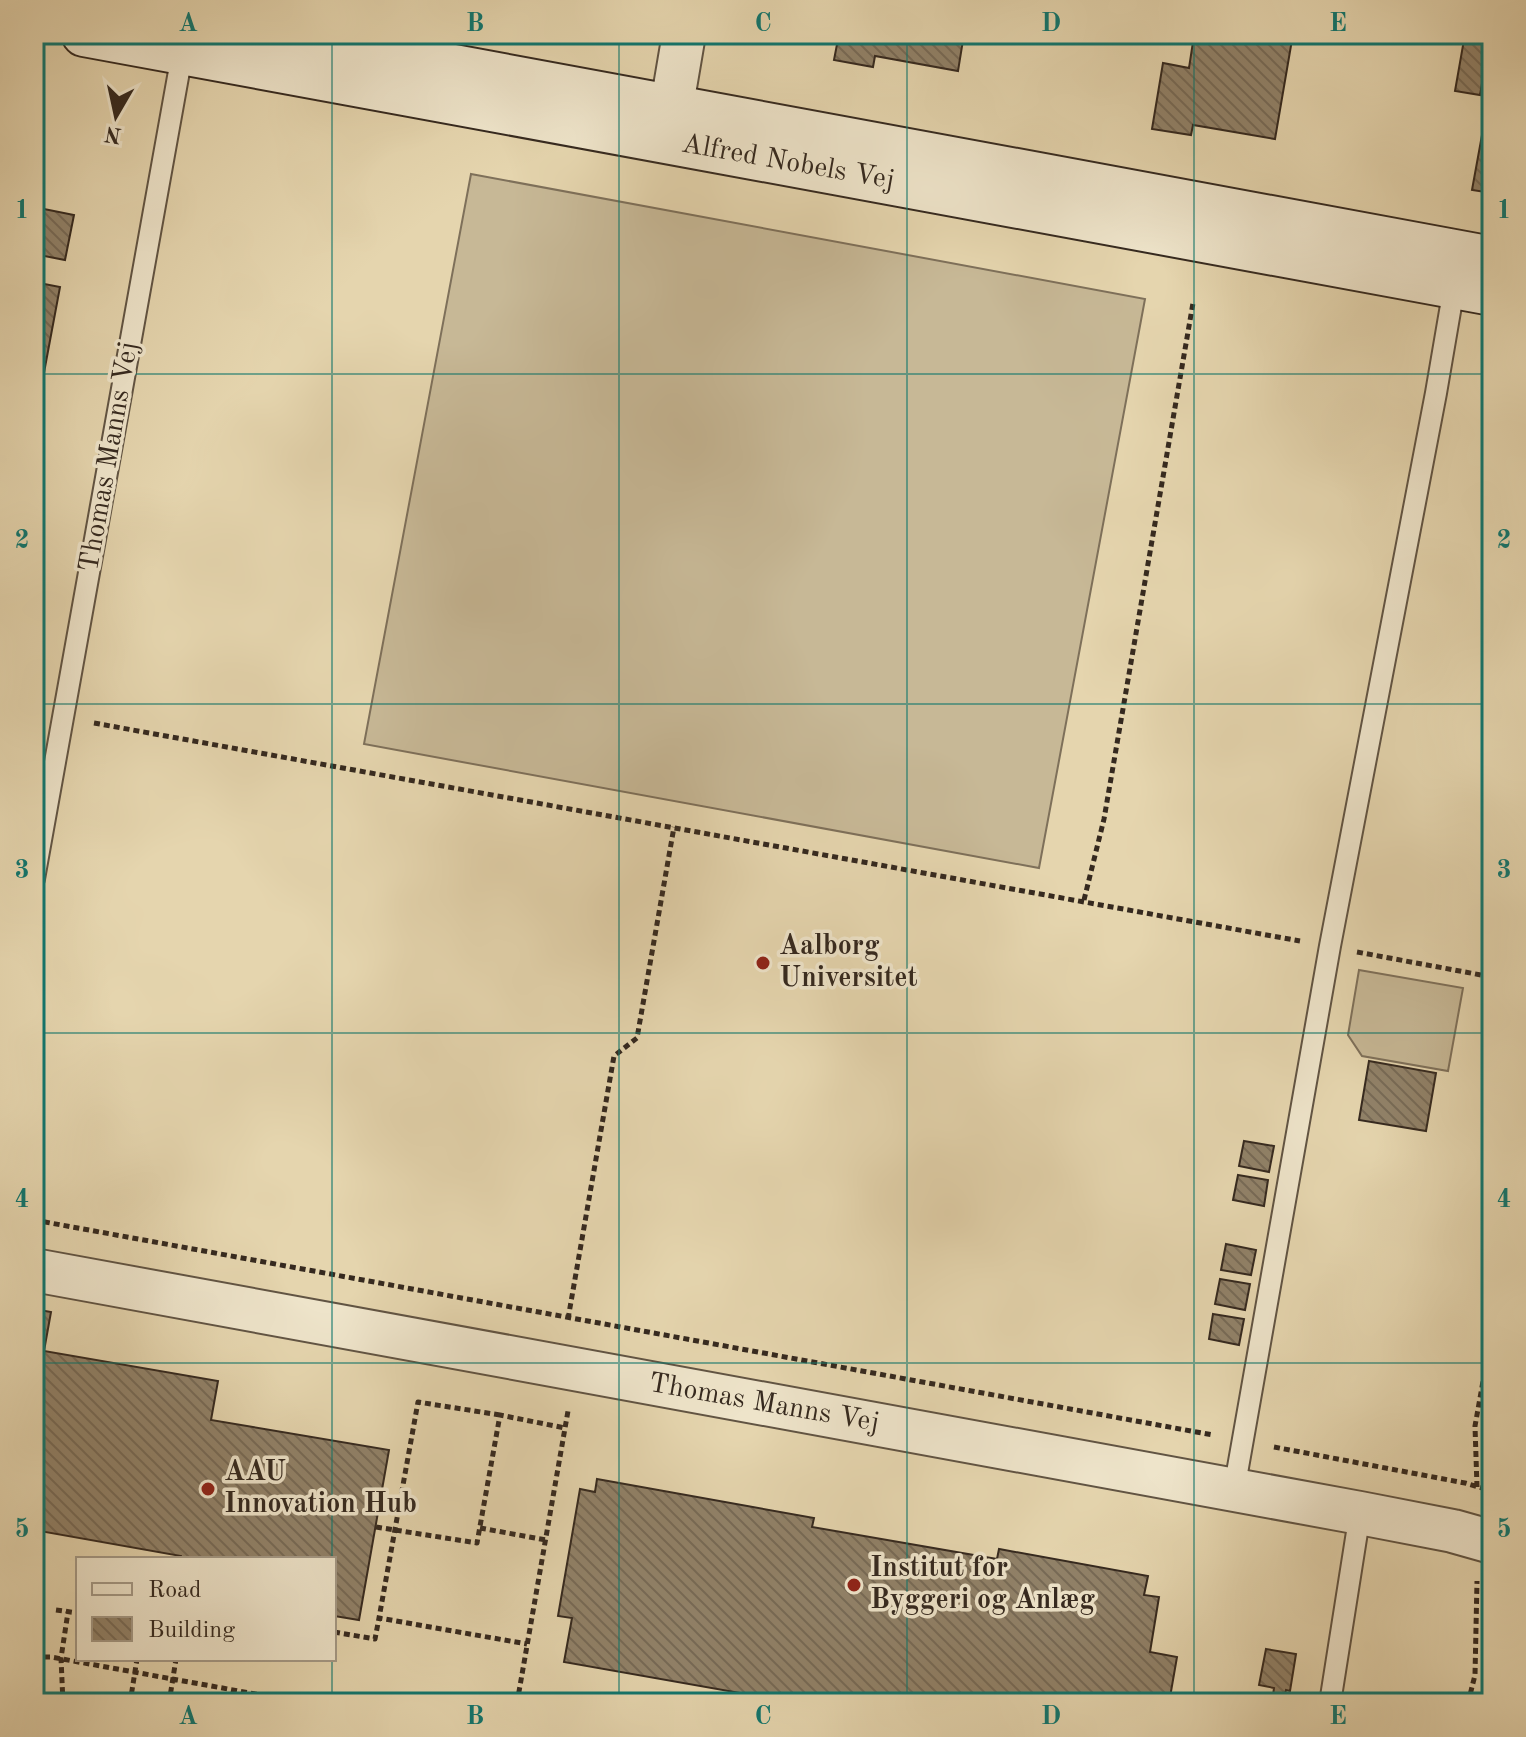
<svg xmlns="http://www.w3.org/2000/svg" width="1526" height="1737" font-family="'Old Standard TT',serif">
<defs>
<pattern id="building-back-hatch" width="6" height="6" patternUnits="userSpaceOnUse" patternTransform="scale(2)"><rect width="6" height="6" fill="#918269"/><path d="M-1 5l2 2M0 0l6 6M5-1l2 2" fill="none" stroke="#776a56"/></pattern>
</defs>
<rect width="100%" height="100%" fill="#e5d5ae"/>
<filter id="stains"><feTurbulence type="fractalNoise" baseFrequency=".0025" numOctaves="4"/><feColorMatrix values="0 0 0 0 .2 0 0 0 0 .09 0 0 0 0 .02 0 0 0 .5 -.17"/></filter>
<radialGradient id="worn" r=".72"><stop offset=".6" stop-color="#630" stop-opacity="0"/><stop offset="1" stop-color="#630" stop-opacity=".3"/></radialGradient>
<path fill="#c7b896" stroke="#7e705a" stroke-width="2" d="M 471,174 L 1145,299 L 1039,868 L 364,744 Z
M 1359,970 L 1463,988 L 1448,1071 L 1362,1056 L 1348,1035 Z"/>
<path fill="url(#building-back-hatch)" stroke="#35291f" stroke-width="2" d="M 839,34 L 964,34 L 958,71 L 875,56 L 873,67 L 834,60 Z
M 1179,34 L 1293,34 L 1275,139 L 1193,125 L 1191,135 L 1152,129 L 1163,63 L 1189,68 L 1193,42 L 1178,39 Z
M 1465,34 L 1490,37 L 1480,95 L 1455,91 Z
M 1484,124 L 1492,126 L 1492,193 L 1472,190 Z
M 34,207 L 74,215 L 65,260 L 34,254 Z
M 34,282 L 60,287 L 40,394 L 34,393 Z
M 1369,1061 L 1436,1073 L 1426,1131 L 1359,1120 Z
M 1244,1141 L 1274,1146 L 1269,1172 L 1239,1166 Z
M 1238,1175 L 1268,1180 L 1264,1206 L 1233,1200 Z
M 1226,1244 L 1256,1250 L 1251,1275 L 1221,1270 Z
M 1220,1279 L 1250,1284 L 1245,1310 L 1215,1304 Z
M 34,1309 L 51,1312 L 44,1351 L 218,1381 L 211,1420 L 389,1450 L 359,1620 L 334,1616 L 334,1559 L 181,1559 L 181,1556 L 34,1530 Z
M 1213,1314 L 1244,1319 L 1239,1345 L 1209,1339 Z
M 597,1479 L 814,1518 L 812,1527 L 997,1559 L 999,1549 L 1148,1576 L 1144,1595 L 1159,1597 L 1150,1652 L 1177,1657 L 1169,1703 L 796,1703 L 564,1662 L 572,1618 L 558,1616 L 580,1489 L 595,1492 Z
M 1266,1649 L 1296,1654 L 1290,1691 L 1286,1690 L 1283,1703 L 1272,1703 L 1274,1688 L 1259,1685 Z"/>
<g fill="none" stroke-linecap="round" stroke-linejoin="round">
<g stroke="#615443" stroke-width="24">
<path id="lane" d="M 34,879 L 183,49
M 1234,1490 L 1330,946 L 1436,393 L 1455,282
M 1330,1703 L 1360,1513"/>
</g>
<g stroke="#615443" stroke-width="46">
<path id="street" d="M 666,140 L 684,34
M 34,1270 L 1360,1513 L 1453,1531 L 1492,1542"/>
</g>
<g stroke="#35291f" stroke-width="48">
<path id="secondary" d="M 84,34 L 1492,293
M 275,34 L 1492,259"/>
</g>
<path stroke="#35291f" stroke-width="5" stroke-dasharray="6 4" stroke-linecap="butt" d="M 94,723 L 1300,941
M 1084,900 L 1104,819 L 1193,303
M 1357,952 L 1492,977
M 34,1220 L 1213,1435
M 568,1319 L 614,1056 L 637,1038 L 674,827
M 500,1415 L 418,1402 L 379,1618 L 527,1644
M 1274,1447 L 1465,1483 L 1492,1491
M 1477,1487 L 1475,1426 L 1492,1331
M 376,1527 L 477,1543 L 500,1415 L 565,1428
M 480,1528 L 546,1540
M 56,1610 L 78,1613
M 334,1632 L 375,1639 L 379,1618
M 34,1657 L 51,1657 L 305,1703
M 63,1703 L 61,1658 L 68,1612
M 130,1703 L 137,1659
M 169,1703 L 176,1659
M 517,1703 L 568,1411
M 1468,1703 L 1475,1675 L 1477,1581"/>
<use href="#lane" stroke="#eee4ca" stroke-width="20"/>
<use href="#street" stroke="#eee4ca" stroke-width="42"/>
<use href="#secondary" stroke="#eee4ca" stroke-width="44"/>
</g>
<path fill="none" stroke="#0f766e" stroke-width="2" stroke-opacity="0.55" d="M 332,34 L 332,1559M 619,34 L 619,1703M 907,34 L 907,1703M 1194,34 L 1194,1703M 34,374 L 1492,374M 34,704 L 1492,704M 34,1033 L 1492,1033M 34,1363 L 1492,1363M 332,1659 L 332,1703"/>
<g fill="#8f2418" stroke="#eee4ca" stroke-width="3">
<circle cx="763" cy="963" r="8"/>
<circle cx="208" cy="1489" r="8"/>
<circle cx="854" cy="1585" r="8"/>
</g>
<g text-anchor="middle" dominant-baseline="central" stroke-width="7" stroke-linejoin="round" paint-order="stroke">
<g font-size="28" fill="#35291f" stroke="#eee4ca">
<text transform="translate(788 163) rotate(10)">Alfred Nobels Vej</text>
<text transform="translate(110 457) rotate(-80)">Thomas Manns Vej</text>
<text transform="translate(764 1404) rotate(10)">Thomas Manns Vej</text>
</g>
<g font-size="28" font-weight="bold" fill="#35291f" stroke="#eee4ca" text-anchor="start">
<text x="779" y="947">Aalborg<tspan x="779" dy="32">Universitet</tspan></text>
<text x="224" y="1473">AAU<tspan x="224" dy="32">Innovation Hub</tspan></text>
<text x="870" y="1569">Institut for<tspan x="870" dy="32">Byggeri og Anlæg</tspan></text>
</g>
</g>
<rect width="1526" height="1737" fill="none" stroke="#e5d5ae" stroke-width="88"/>
<rect x="76" y="1557" width="260" height="104" fill="#eee4ca" stroke="#a49986" stroke-width="2"/>
<rect x="92" y="1583" width="40" height="12" fill="#eee4ca" stroke="#a49986" stroke-width="2"/>
<text x="148" y="1597" font-size="24" fill="#35291f">Road</text>
<rect x="92" y="1617" width="40" height="24" fill="url(#building-back-hatch)" stroke="#a49986" stroke-width="2"/>
<text x="148" y="1637" font-size="24" fill="#35291f">Building</text>
<g transform="translate(116 116) rotate(189)" stroke="#eee4ca" stroke-width="6" paint-order="stroke">
<path d="M0-6L14 30L0 20L-14 30Z" fill="#35291f"/>
<text y="-12" font-size="22" font-weight="bold" text-anchor="middle" fill="#35291f">N</text>
</g>
<rect x="44" y="44" width="1438" height="1649" fill="none" stroke="#0f766e" stroke-width="3"/>
<g font-size="26" text-anchor="middle" font-weight="bold" fill="#0f766e">
<text x="188" y="31">A</text>
<text x="475" y="31">B</text>
<text x="763" y="31">C</text>
<text x="1051" y="31">D</text>
<text x="1338" y="31">E</text>
<text x="22" y="218">1</text>
<text x="1504" y="218">1</text>
<text x="22" y="548">2</text>
<text x="1504" y="548">2</text>
<text x="22" y="878">3</text>
<text x="1504" y="878">3</text>
<text x="22" y="1207">4</text>
<text x="1504" y="1207">4</text>
<text x="22" y="1537">5</text>
<text x="1504" y="1537">5</text>
<text x="188" y="1724">A</text>
<text x="475" y="1724">B</text>
<text x="763" y="1724">C</text>
<text x="1051" y="1724">D</text>
<text x="1338" y="1724">E</text>
</g>
<rect width="100%" height="100%" filter="url(#stains)"/>
<rect width="100%" height="100%" fill="url(#worn)"/>
</svg>
